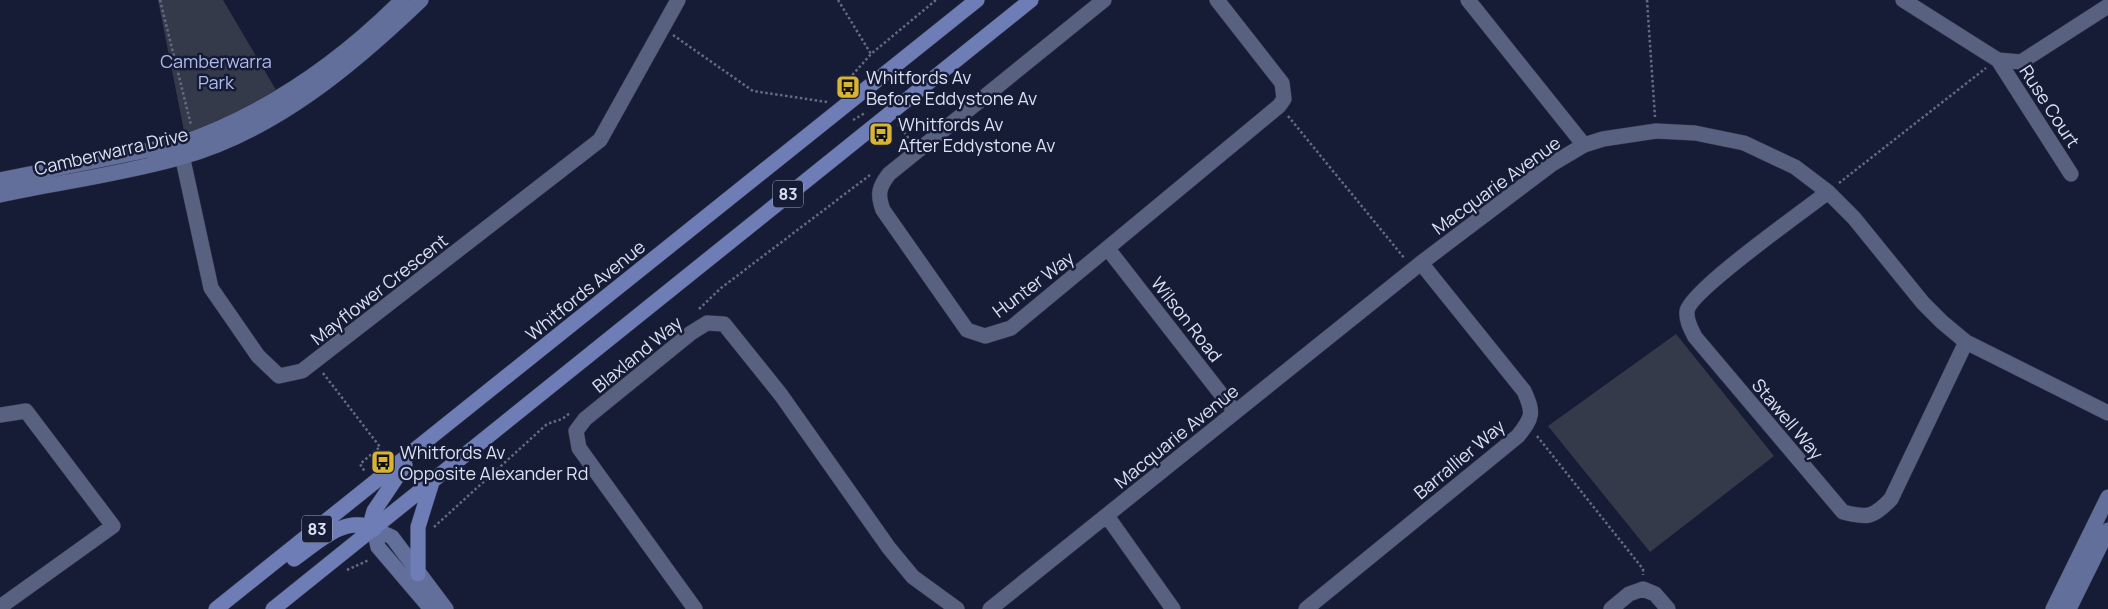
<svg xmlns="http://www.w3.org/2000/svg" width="2108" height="609" font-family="Manrope,sans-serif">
<rect width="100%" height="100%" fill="#161c36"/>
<path fill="#353a4b" d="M 158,0 L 223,0 L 276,90 L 186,141 Z
M 1676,334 L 1774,456 L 1650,552 L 1548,426 Z"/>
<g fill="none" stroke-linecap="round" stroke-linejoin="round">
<g stroke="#33364b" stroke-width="16">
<path id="street" d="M 1104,0 L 889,174 C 879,187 877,194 883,210 L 967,330 L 985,336 L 1011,328 L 1279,106 L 1284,99 L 1282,83 L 1217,0
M 1468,0 L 1584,145
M 1903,0 L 1998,60 L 2021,62 L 2108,6
M 1998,60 L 2071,174
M 180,146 L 211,288 L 258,356 L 279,376 L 302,371 L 600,140 L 678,0
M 1828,192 C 1805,210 1691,290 1687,311 C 1686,321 1691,329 1695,337 L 1843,512 C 1868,518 1873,518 1891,499 L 1966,342
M 1108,249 L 1235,412
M 0,415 L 26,411 L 113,526 L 0,607
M 1107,516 L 1173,609
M 695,609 L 579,448 L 576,431 L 585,419 L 691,333 L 707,323 L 724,324 L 781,395 L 889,548 L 913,577 L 957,609
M 990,609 L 1421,263 L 1552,164 L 1584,145 L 1603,139 L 1656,131 L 1695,133 L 1744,143 L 1795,167 L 1828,192 L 1854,218 L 1923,303 L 1942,322 L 1966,342 L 2108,413
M 1306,609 L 1518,436 C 1533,417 1534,413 1524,391 L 1421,263
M 1611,609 L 1629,594 L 1643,589 L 1655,594 L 1668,609"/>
</g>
<g stroke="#33364b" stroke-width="16">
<path id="secondary" d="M 0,180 L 179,144 C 263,115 339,63 402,0
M 0,195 C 60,182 123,174 182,157 C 275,131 353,65 421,0
M 374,529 L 392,537 L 446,609
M 374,529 L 378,547 L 431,609
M 2053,609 L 2108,497
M 2069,609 L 2108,530"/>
</g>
<g stroke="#33364b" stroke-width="16">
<path id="primary" d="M 374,529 L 372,518 L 374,511 L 405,465
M 294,559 C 317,543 345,514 374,529
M 418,574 L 418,527 L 432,482
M 216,609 L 977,0
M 273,609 L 1031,0"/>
</g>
<path stroke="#646a81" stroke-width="2.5" stroke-dasharray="2.5 2.5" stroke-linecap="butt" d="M 160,0 L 191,125
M 838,0 L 871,54
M 1647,0 L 1655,117
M 673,35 L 753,91 L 827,102
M 839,90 L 871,54 L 936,0
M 1288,116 L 1405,259
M 853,120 L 865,113
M 898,124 L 910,140
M 1839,183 L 1986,68
M 699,309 L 721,288 L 870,175
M 323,373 L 380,447 L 360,464 L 365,472
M 1537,436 L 1643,569 L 1643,575
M 434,527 L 547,424 L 562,419 L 570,413
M 347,570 L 369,560"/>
<use href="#street" stroke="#58617f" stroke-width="15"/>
<use href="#secondary" stroke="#636f9b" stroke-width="15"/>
<use href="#primary" stroke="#6e7db6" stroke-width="15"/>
</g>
<defs>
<g id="bus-square" transform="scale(1.25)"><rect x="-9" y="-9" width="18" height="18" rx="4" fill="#d8b434" stroke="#161c36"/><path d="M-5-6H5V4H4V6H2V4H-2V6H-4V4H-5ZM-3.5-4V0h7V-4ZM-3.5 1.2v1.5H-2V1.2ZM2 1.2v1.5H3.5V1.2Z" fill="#111"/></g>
</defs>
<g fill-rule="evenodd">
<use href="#bus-square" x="848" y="87"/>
<use href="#bus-square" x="881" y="134"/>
<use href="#bus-square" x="383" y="462"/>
</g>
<g text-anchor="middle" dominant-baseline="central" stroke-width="5" stroke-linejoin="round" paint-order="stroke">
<g fill="#161c36" stroke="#9fa5ba" stroke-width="1">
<rect x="773" y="180.5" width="30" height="27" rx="4"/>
<rect x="302" y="515.5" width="30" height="27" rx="4"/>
</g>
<g font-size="16" font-weight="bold" fill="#dae0f2">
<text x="788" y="194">83</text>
<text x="317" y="529">83</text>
</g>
<g font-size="18" fill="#aebced" stroke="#161c36">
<text x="216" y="61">Camberwarra<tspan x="216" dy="21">Park</tspan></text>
</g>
<g font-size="18" fill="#dae0f2" stroke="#161c36" text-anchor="start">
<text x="866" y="77">Whitfords Av<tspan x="866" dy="21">Before Eddystone Av</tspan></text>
<text x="898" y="124">Whitfords Av<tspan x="898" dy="21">After Eddystone Av</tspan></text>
<text x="400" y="452">Whitfords Av<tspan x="400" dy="21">Opposite Alexander Rd</tspan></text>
</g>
<g font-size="18" fill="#dae0f2" stroke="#161c36">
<text transform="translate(2050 106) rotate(57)">Ruse Court</text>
<text transform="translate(111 151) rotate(-13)">Camberwarra Drive</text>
<text transform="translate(1496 185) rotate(-36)">Macquarie Avenue</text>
<text transform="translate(1033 284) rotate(-37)">Hunter Way</text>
<text transform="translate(379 289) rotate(-38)">Mayflower Crescent</text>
<text transform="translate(585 290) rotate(-39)">Whitfords Avenue</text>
<text transform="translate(1187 319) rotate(52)">Wilson Road</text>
<text transform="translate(637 354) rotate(-39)">Blaxland Way</text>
<text transform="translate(1788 419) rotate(50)">Stawell Way</text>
<text transform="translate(1176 436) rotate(-39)">Macquarie Avenue</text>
<text transform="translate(1459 459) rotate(-40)">Barrallier Way</text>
</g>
</g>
</svg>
